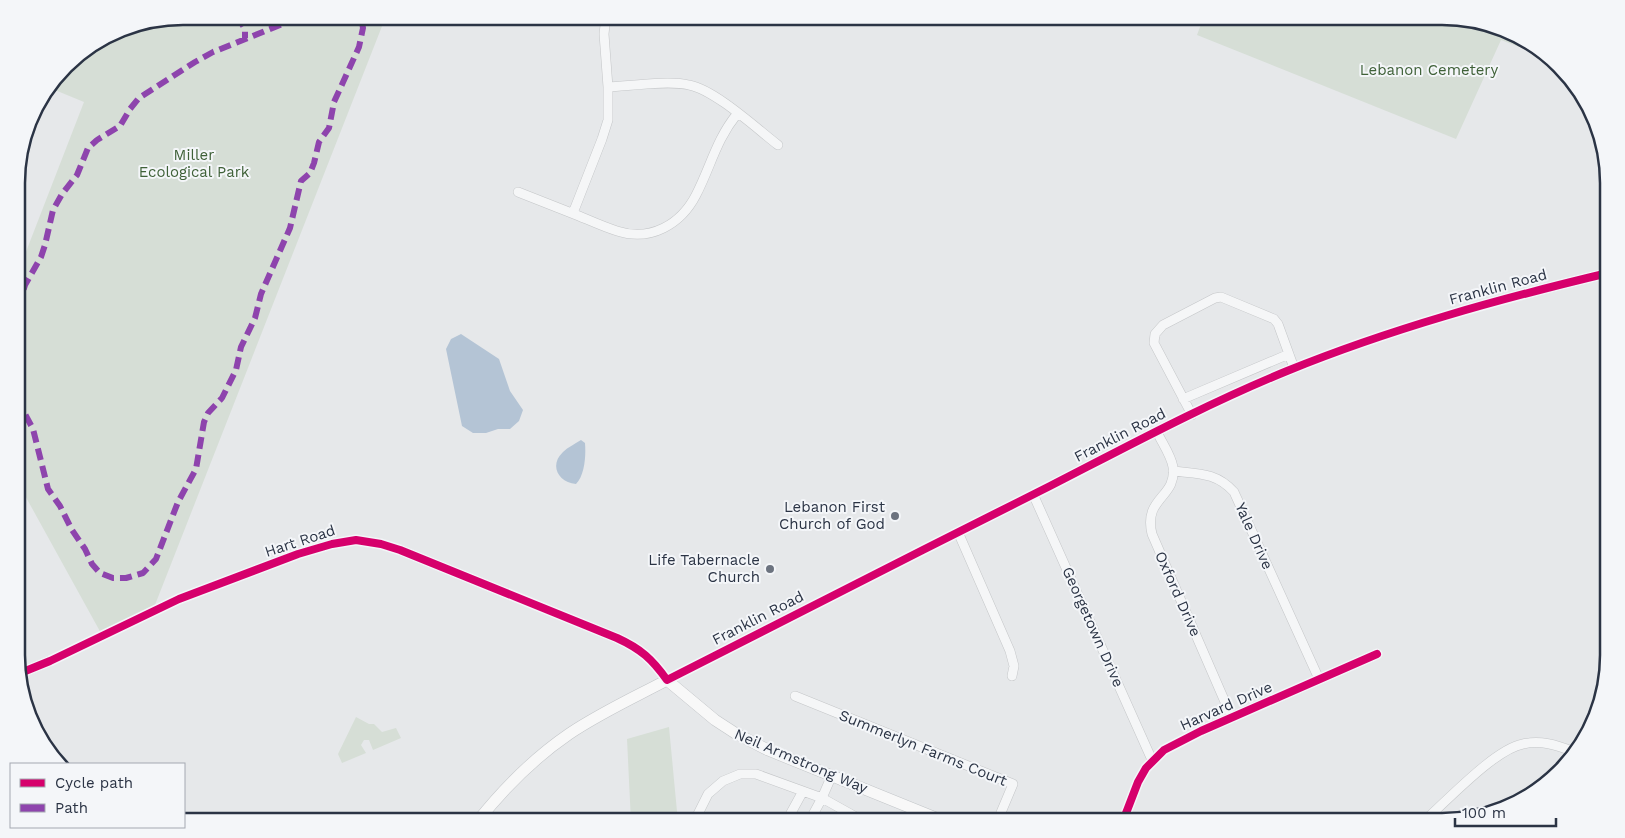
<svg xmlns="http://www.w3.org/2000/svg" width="1625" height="838" font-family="'Work Sans',sans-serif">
<rect width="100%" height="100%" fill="#e6e8ea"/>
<path fill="#d6ded6" d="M 183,16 L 386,16 L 153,610 L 102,635 L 17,481 L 17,275 L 84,102 L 50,88 L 73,58 L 119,29 Z
M 1204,16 L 1442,16 L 1516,34 L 1541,55 L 1501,40 L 1456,139 L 1197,35 Z
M 356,717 L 369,724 L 374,724 L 382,732 L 396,728 L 401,738 L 373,750 L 369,740 L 364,740 L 361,745 L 366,753 L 342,763 L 338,754 Z
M 669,727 L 678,822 L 631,822 L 627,739 Z"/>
<path fill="#b4c4d5" d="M 461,334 L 499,359 L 510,391 L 523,410 L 519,421 L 510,429 L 498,429 L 486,433 L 473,433 L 462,426 L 446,349 L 451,339 Z
M 581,440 L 585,443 C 586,455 585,475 576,484 C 558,482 549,465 563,452 C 568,447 575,444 581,440 Z"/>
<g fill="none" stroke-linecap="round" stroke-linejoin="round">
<g stroke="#c4c6c8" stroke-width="10">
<path id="minor" d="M 608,87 C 629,86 669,80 689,85 C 715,90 756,128 778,145
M 518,192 C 538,200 559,208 579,216 C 591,221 604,227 617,231 C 651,242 681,224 696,195 C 711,166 716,140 737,114
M 573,213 L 602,139 L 608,120 L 608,87 L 604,34 L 606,16
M 1183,399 L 1289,354
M 1192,415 L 1154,343 L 1155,334 L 1163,325 L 1215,298 L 1221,297 L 1274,319 L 1278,324 L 1294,368
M 1157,432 C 1162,443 1171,455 1173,467 C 1177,498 1143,497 1152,534 L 1232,718
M 1173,471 C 1198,474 1216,472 1234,492 L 1319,679
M 1033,494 L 1152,760
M 958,532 L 1010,651 L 1014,666 L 1012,676
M 18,674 L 50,661 L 179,599 L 298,554 L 332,544 L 356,540 L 381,544 L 400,550 L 617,638 C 641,649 652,659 667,680 C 795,615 922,550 1050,486 C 1128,446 1206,404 1287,371 C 1390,329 1499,299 1608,273
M 795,696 L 1013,784 L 997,822
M 1123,821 L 1138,782 L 1146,768 L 1164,750 L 1201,731 L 1377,654
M 1424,821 C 1447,801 1495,749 1523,744 C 1541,740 1556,745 1572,751
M 694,822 L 708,794 L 723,781 L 740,774 L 756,774 L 822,798 L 832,775
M 786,822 L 803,791
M 809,822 L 822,798 L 865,822"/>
</g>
<g stroke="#c2c5c8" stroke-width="12">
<path id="major" d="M 477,822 C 504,788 534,758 569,734 C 600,713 635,697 667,680 L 715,720 L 735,733 L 768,750 L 946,822"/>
</g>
<use href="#minor" stroke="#f5f6f7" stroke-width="9"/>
<use href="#major" stroke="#f8f8f8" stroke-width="11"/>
<path stroke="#8e44ad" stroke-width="6" stroke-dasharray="12 6" stroke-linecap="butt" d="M 237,16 L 245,29 L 245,38
M 17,378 L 22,364 L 21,298 L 25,285 L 41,257 L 45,245 L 53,210 L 62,194 L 77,175 L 88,148 L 97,140 L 120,126 L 130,109 L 139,98 L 195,62 L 213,52 L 285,23 L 291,16
M 17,399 L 33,429 L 48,489 L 60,506 L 72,530 L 85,549 L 92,564 L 100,573 L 113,578 L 126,578 L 143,573 L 156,559 L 178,502 L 196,469 L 204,422 L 208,413 L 222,398 L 236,370 L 241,347 L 255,318 L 261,294 L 290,228 L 301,181 L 310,173 L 314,163 L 319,142 L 329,128 L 334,102 L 359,47 L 363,28 L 361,16"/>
<g stroke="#f4f6f9" stroke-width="11">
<path id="cycleway" d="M 18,674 L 50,661 L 179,599 L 298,554 L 332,544 L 356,540 L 381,544 L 400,550 L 617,638 C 641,649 652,659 667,680 C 795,615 922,550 1050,486 C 1128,446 1206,404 1287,371 C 1390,329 1499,299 1608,273
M 1123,821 L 1138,782 L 1146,768 L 1164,750 L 1201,731 L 1377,654"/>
</g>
<use href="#cycleway" stroke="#d6006c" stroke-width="8"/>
</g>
<g fill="#6c737f" stroke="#f4f6f9" stroke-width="2">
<circle cx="895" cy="516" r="5"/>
<circle cx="770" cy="569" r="5"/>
</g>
<g text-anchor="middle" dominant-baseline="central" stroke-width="4" stroke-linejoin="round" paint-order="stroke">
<g font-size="15" fill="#3f6138" stroke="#f4f6f9">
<text x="1429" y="70">Lebanon Cemetery</text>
<text x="194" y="155">Miller<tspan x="194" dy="17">Ecological Park</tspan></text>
</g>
<g font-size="15" fill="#2b3445" stroke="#f4f6f9">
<text transform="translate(1498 287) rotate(-15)">Franklin Road</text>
<text transform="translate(1120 435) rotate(-27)">Franklin Road</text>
<text transform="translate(1254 536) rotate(66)">Yale Drive</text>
<text transform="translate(300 541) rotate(-18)">Hart Road</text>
<text transform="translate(1178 594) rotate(66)">Oxford Drive</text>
<text transform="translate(758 618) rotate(-27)">Franklin Road</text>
<text transform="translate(1093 627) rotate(66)">Georgetown Drive</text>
<text transform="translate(1226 706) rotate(-24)">Harvard Drive</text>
<text transform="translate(923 748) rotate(22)">Summerlyn Farms Court</text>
<text transform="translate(801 761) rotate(23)">Neil Armstrong Way</text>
</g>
<g font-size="15" fill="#2b3445" stroke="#f4f6f9" text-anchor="end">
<text x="885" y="507">Lebanon First<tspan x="885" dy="17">Church of God</tspan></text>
<text x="760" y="560">Life Tabernacle<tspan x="760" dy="17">Church</tspan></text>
</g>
</g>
<path d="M0 0H1625V838H0ZM183 25H1442A158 158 0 0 1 1600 183V655A158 158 0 0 1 1442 813H183A158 158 0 0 1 25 655V183A158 158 0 0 1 183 25Z" fill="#f4f6f9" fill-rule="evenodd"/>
<path fill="none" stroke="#2b3445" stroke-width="2.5" d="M183 25H1442A158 158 0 0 1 1600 183V655A158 158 0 0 1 1442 813H183A158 158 0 0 1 25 655V183A158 158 0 0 1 183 25Z"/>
<rect x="10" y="763" width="175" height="65" fill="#f4f6f9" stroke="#a4a8b1"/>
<rect x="20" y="779" width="25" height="8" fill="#d6006c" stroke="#a4a8b1"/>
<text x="55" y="788" font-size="15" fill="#2b3445">Cycle path</text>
<rect x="20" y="804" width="25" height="8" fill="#8e44ad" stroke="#a4a8b1"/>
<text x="55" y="813" font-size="15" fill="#2b3445">Path</text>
<path d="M1455 818v8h101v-8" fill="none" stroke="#2b3445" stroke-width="2.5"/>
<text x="1462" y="818" font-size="15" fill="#2b3445" stroke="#f4f6f9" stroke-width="4" paint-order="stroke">100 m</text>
</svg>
